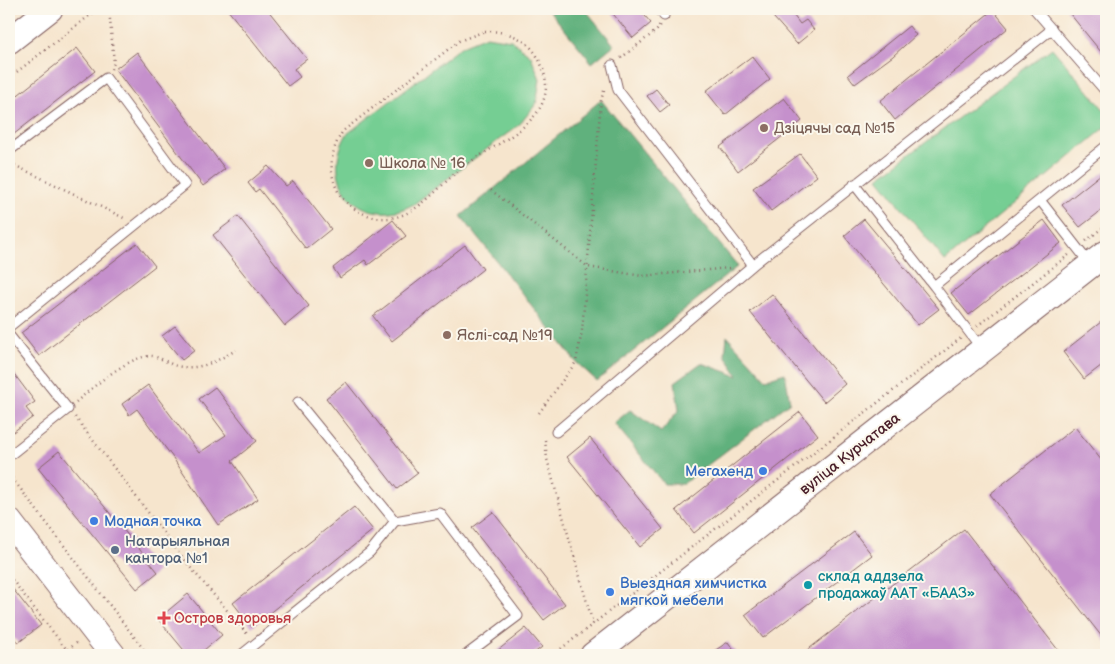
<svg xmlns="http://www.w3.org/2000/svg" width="1115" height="664" font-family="'Balsamiq Sans',sans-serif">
<rect width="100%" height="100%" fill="#fbf7ec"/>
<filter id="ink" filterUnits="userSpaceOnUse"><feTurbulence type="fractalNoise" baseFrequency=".02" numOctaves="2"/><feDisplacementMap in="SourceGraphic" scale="10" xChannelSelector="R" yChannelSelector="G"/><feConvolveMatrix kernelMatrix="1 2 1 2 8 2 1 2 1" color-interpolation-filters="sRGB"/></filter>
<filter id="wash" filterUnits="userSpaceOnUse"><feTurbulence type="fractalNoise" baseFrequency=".0096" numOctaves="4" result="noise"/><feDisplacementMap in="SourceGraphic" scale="20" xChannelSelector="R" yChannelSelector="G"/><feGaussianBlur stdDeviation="1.12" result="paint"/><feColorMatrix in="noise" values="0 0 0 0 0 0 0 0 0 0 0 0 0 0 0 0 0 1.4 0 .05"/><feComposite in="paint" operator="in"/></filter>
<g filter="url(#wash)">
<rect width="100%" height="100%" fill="#f6e5cd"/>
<path fill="#75ce93" stroke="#60765f" d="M 486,36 L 511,40 L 531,56 L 540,79 L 536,104 L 520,124 L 414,204 C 364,232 317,184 347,134 L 462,46 Z
M 1052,48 L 1106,112 L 1106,127 L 945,261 L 878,178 Z"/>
<path fill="#60b17d" stroke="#556854" d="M 548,9 L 585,9 L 614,45 L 592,63 Z
M 601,100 L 738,266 L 597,381 L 576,362 L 461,216 Z
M 727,336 L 766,379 L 785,373 L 790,402 L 683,484 L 664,484 L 614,423 L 630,410 L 661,432 L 679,410 L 675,382 L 701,363 L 738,376 L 725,355 Z"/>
<g id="blocks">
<path fill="#c590cc" d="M 227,9 L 267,9 L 307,59 L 294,69 L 300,77 L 288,86 Z
M 609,9 L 639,9 L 651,23 L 633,38 Z
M 766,9 L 793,9 L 790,11 L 800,24 L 806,20 L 814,30 L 797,44 Z
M 1066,9 L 1099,9 L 1106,18 L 1106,58 Z
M 993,10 L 1008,28 L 895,120 L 880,101 Z
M 909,26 L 916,35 L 893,56 L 855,84 L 848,75 Z
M 77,48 L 95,71 L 9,138 L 9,102 Z
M 137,52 L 225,169 L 203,186 L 115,69 Z
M 752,56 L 770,79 L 725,115 L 706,91 Z
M 656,89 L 669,105 L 660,112 L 647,96 Z
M 784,98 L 802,121 L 738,171 L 720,147 Z
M 800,154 L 817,176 L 771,211 L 753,188 Z
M 268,166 L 286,186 L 293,181 L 331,229 L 306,249 L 259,189 L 255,192 L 248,183 Z
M 1106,170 L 1106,207 L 1080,227 L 1062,205 Z
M 238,216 L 309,306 L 285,326 L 213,235 Z
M 864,219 L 939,309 L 918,325 L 844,236 Z
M 393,220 L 406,236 L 368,265 L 365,260 L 340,278 L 333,268 Z
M 1044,220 L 1061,243 L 969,315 L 951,293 Z
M 137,243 L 155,266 L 39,356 L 21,333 Z
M 465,245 L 483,269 L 392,341 L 373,316 Z
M 772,294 L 845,384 L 824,402 L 750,312 Z
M 1106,318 L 1106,362 L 1084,379 L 1063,352 Z
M 175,326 L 195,350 L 182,360 L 162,336 Z
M 9,367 L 35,402 L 26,408 L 33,417 L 9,435 Z
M 346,382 L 418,473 L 397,489 L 326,398 Z
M 148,385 L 199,453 L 226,435 L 199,399 L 215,387 L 257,441 L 232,461 L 258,499 L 218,525 L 173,458 L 137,409 L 129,415 L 122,404 Z
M 800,412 L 818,435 L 694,533 L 676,510 Z
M 1075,427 L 1106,466 L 1106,642 L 990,494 Z
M 590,438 L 663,529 L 640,547 L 567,457 Z
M 59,451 L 158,572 L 137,589 L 38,468 Z
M 354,507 L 373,530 L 252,627 L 233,603 Z
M 493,512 L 565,604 L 544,620 L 472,528 Z
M 964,529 L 1062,655 L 801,655 Z
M 854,532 L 872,555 L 763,638 L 745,615 Z
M 9,584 L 41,625 L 18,643 L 9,632 Z
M 188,594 L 222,635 L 198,655 L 188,655 L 158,619 Z
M 526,628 L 542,647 L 532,655 L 492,655 Z
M 728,642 L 737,655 L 708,655 Z"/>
</g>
</g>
<g filter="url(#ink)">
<use href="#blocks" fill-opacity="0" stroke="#866464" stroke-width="1"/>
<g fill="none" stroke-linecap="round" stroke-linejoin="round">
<g stroke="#866464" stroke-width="11">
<path id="lane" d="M 658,9 L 664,16
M 1035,10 L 1106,92
M 9,151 L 106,78 L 185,185 L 9,327
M 854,184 L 934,286
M 1040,200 L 1089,263
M 753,265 L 1052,29
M 9,335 L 68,409 L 9,456
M 981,348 L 934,286 L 1106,146
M 298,402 L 395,521 L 440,513 L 518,616 L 466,655
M 556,432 L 753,265 L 618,90 L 612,65
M 241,655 L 370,552 L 395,521"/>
</g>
<g stroke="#866464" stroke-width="27">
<path id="secondary" d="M 9,41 L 50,9
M 9,521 L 113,655
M 593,655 L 1106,253"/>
</g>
<path stroke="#866464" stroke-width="2.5" stroke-dasharray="1 4" stroke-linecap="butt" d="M 109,9 L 114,63 L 111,69
M 485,31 C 506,31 526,37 537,56 C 571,117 500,139 463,167 C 435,188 411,228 371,216 C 359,213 347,205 340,195 C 327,173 330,151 343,131 L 459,41 Z
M 621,58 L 657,30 L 660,24
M 9,78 L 98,9
M 10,163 L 124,218
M 491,190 L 588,267 L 642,276 L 730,268
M 1086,241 L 1106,225
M 977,326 L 1070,254
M 76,402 C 92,388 129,355 152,356 C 160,357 169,364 177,366 C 200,371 217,361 236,350
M 539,413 L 576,362 L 582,331 L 601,100 L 605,88
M 75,417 L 190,567 L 249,636
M 545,440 L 547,459 L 593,624
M 9,474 L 148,655
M 9,576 L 67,650 L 78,642
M 67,650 L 72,655
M 553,655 L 961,338"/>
<use href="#lane" stroke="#fff" stroke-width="9"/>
<use href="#secondary" stroke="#fff" stroke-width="25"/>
</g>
</g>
<g fill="#8d6e63" stroke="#fbf7ec" stroke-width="2">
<circle cx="764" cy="128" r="5"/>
<circle cx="369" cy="163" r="5"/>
<circle cx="447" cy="335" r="5"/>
</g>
<g fill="#3f7fe0" stroke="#fbf7ec" stroke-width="2">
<circle cx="763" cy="471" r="5"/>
<circle cx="94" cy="521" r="5"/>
<circle cx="610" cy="592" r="5"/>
</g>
<circle fill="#5c6f8a" stroke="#fbf7ec" stroke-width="2" cx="115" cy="550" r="5"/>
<circle fill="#0f9aa8" stroke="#fbf7ec" stroke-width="2" cx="808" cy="585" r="5"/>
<path fill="#e0444e" stroke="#fbf7ec" stroke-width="2" d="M161.5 610.5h5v5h5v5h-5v5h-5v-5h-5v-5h5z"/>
<g text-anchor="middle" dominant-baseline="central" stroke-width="4" stroke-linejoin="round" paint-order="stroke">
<g font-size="15" fill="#785e54" stroke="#fbf7ec" text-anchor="start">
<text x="774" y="128">Дзіцячы сад №15</text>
<text x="379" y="163">Школа № 16</text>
<text x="457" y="335">Яслі-сад №19</text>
</g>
<g font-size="15" fill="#4a1f2b" stroke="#fbf7ec">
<text transform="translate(850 454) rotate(-38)">вуліца Курчатава</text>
</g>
<g font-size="15" fill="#366cbe" stroke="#fbf7ec" text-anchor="start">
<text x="753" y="471" text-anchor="end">Мегахенд</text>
<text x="104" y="521">Модная точка</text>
<text x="620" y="583">Выездная химчистка<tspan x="620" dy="17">мягкой мебели</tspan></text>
</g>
<g font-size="15" fill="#4e5e75" stroke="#fbf7ec" text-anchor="start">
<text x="125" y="541">Натарыяльная<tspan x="125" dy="17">кантора №1</tspan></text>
</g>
<g font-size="15" fill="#0d838f" stroke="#fbf7ec" text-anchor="start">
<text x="818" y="576">склад аддзела<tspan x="818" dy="17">продажаў ААТ «БААЗ»</tspan></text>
</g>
<g font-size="15" fill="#be3a42" stroke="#fbf7ec" text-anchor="start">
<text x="174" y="618">Остров здоровья</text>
</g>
</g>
<rect width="1115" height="664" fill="none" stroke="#fbf7ec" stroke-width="30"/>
</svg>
